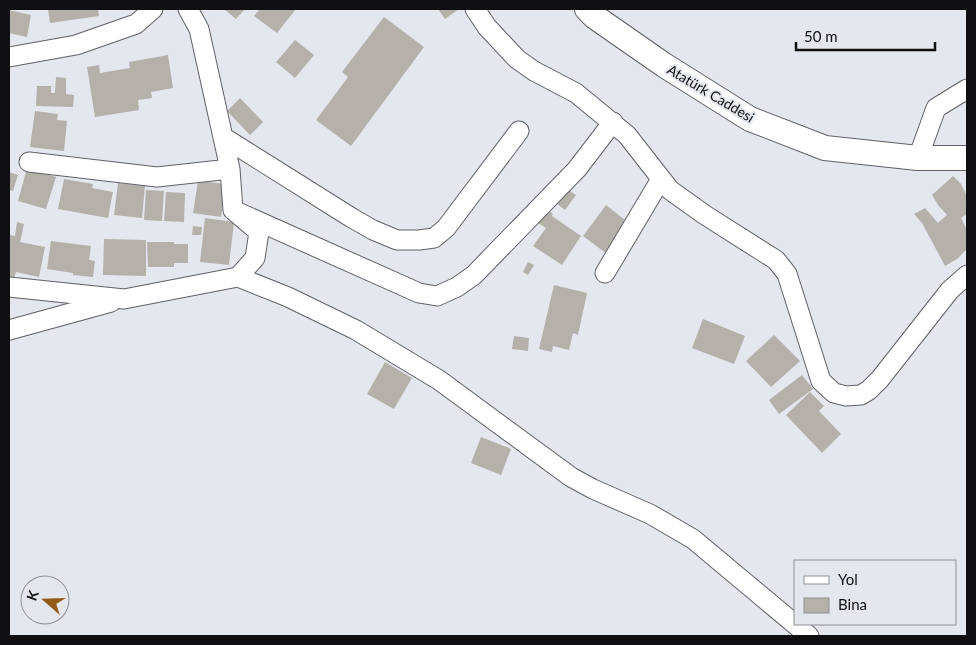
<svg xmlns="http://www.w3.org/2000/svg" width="976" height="645" font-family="Lato,sans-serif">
<rect width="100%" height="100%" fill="#e5e7ee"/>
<path fill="#b4b0aa" d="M 48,9 L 98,9 L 99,16 L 50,23 Z
M 224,9 L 245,9 L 236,19 Z
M 260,9 L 296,9 L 277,33 L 254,16 Z
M 438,9 L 459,9 L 445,19 Z
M 9,10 L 31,15 L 27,37 L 9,33 Z
M 384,17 L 424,47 L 351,146 L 316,120 L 348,77 L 342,72 Z
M 295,40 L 314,55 L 295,78 L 276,62 Z
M 168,55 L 173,88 L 151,92 L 152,98 L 138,100 L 139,110 L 95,117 L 87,67 L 99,65 L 100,73 L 130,68 L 129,62 Z
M 56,77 L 66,78 L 66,94 L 74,95 L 73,107 L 36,106 L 37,86 L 51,86 L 51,93 L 55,93 Z
M 240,98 L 263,122 L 250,135 L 227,111 Z
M 35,111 L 58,114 L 57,120 L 67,121 L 64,151 L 30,147 Z
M 27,168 L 56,177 L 46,209 L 18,201 Z
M 9,172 L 18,175 L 13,191 L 9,190 Z
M 953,176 L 961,184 L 967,196 L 967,214 L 961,218 L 967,230 L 967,249 L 957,259 L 945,266 L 922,223 L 914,214 L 925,208 L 938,223 L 947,215 L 938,205 L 932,195 Z
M 64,179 L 93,184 L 92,188 L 113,192 L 108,218 L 58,209 Z
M 198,181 L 226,184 L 221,217 L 193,213 Z
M 118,183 L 145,186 L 142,218 L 114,215 Z
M 567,189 L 576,195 L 565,210 L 556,203 Z
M 146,190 L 164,191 L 162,221 L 144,220 Z
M 166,192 L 185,193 L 184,222 L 164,221 Z
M 606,205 L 630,224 L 607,254 L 583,236 Z
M 542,206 L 553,214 L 552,216 L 581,236 L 562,265 L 533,246 L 546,228 L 533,220 Z
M 205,218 L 234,222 L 229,265 L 200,262 Z
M 17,222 L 24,224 L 20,242 L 45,247 L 39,277 L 16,272 L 14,278 L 9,277 L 9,235 L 15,236 Z
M 193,226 L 202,227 L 201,235 L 192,235 Z
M 104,239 L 146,240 L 146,276 L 103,275 Z
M 51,241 L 91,246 L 89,260 L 95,261 L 93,277 L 73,275 L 73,273 L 47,269 Z
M 147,242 L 174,242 L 174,244 L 188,244 L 188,263 L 174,263 L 174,267 L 148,267 Z
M 528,262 L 534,265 L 528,275 L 523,272 Z
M 554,285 L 587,293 L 578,335 L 573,333 L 569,350 L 553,346 L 552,352 L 539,349 Z
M 703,319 L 745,336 L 734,364 L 692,348 Z
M 774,335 L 800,361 L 771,387 L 746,361 Z
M 514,336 L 529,338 L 528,351 L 512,349 Z
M 385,362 L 412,378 L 394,409 L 367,394 Z
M 802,375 L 813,389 L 779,414 L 769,400 Z
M 810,392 L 824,406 L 819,411 L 841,434 L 822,453 L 786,415 Z
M 481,437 L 511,449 L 501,475 L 471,463 Z"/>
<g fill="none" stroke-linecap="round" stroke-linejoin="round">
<g stroke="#5f6166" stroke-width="21">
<path id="minor" d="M 188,9 L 199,29 L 230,169 L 233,210 L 259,232 L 255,258 L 238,277
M 475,9 L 487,27 L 517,59 L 534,71 L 576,93 L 627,135 L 670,190 L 705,215 L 776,260 L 787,274 L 821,381 L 834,393 L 846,396 L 861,395 L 869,390 L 880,379 L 950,290 L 967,275
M 9,57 L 76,45 L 136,24 L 153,9
M 223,137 L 352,218 L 373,230 L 397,240 L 419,240 L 434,238 L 446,228 L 519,131
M 918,158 L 936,108 L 967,89
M 29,162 L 157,177 L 230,169
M 233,210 L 419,293 L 437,296 L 457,287 L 474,275 L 577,169 L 613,122
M 605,273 L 661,179
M 9,287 L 124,299 L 238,277 L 288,297 L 356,330 L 439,380 L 571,477 L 593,489 L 650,514 L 693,539 L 809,636
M 9,330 L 111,302"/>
</g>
<g stroke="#5f6166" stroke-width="26">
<path id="major" d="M 587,9 L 595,17 L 664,65 L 750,119 L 825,148 L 918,158 L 967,158"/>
</g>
<use href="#minor" stroke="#fff" stroke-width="19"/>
<use href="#major" stroke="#fff" stroke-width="24"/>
</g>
<g text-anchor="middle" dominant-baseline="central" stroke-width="4" stroke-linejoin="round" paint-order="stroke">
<g font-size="14" fill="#0f0f11" stroke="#e5e7ee">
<text transform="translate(711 93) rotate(31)">Atatürk Caddesi</text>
</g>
</g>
<rect width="976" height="645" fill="none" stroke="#0f0f11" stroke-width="20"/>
<rect x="794" y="560" width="162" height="65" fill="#e5e7ee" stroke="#8f9196"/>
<rect x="804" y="576" width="25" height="8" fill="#ffffff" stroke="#8f9196"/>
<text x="838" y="585" font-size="15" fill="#0f0f11">Yol</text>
<rect x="804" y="598" width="25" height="15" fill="#b4b0aa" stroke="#8f9196"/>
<text x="838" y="610" font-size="15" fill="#0f0f11">Bina</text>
<g transform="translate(45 600) rotate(290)"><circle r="24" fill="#e5e7ee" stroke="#8f9196"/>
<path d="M0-4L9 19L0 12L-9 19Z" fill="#945b17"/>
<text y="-8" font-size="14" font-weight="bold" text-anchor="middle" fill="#0f0f11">K</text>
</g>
<path d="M796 42v8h139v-8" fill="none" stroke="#0f0f11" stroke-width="2.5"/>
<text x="804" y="42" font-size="15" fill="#0f0f11" stroke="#e5e7ee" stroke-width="4" paint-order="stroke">50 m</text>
</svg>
